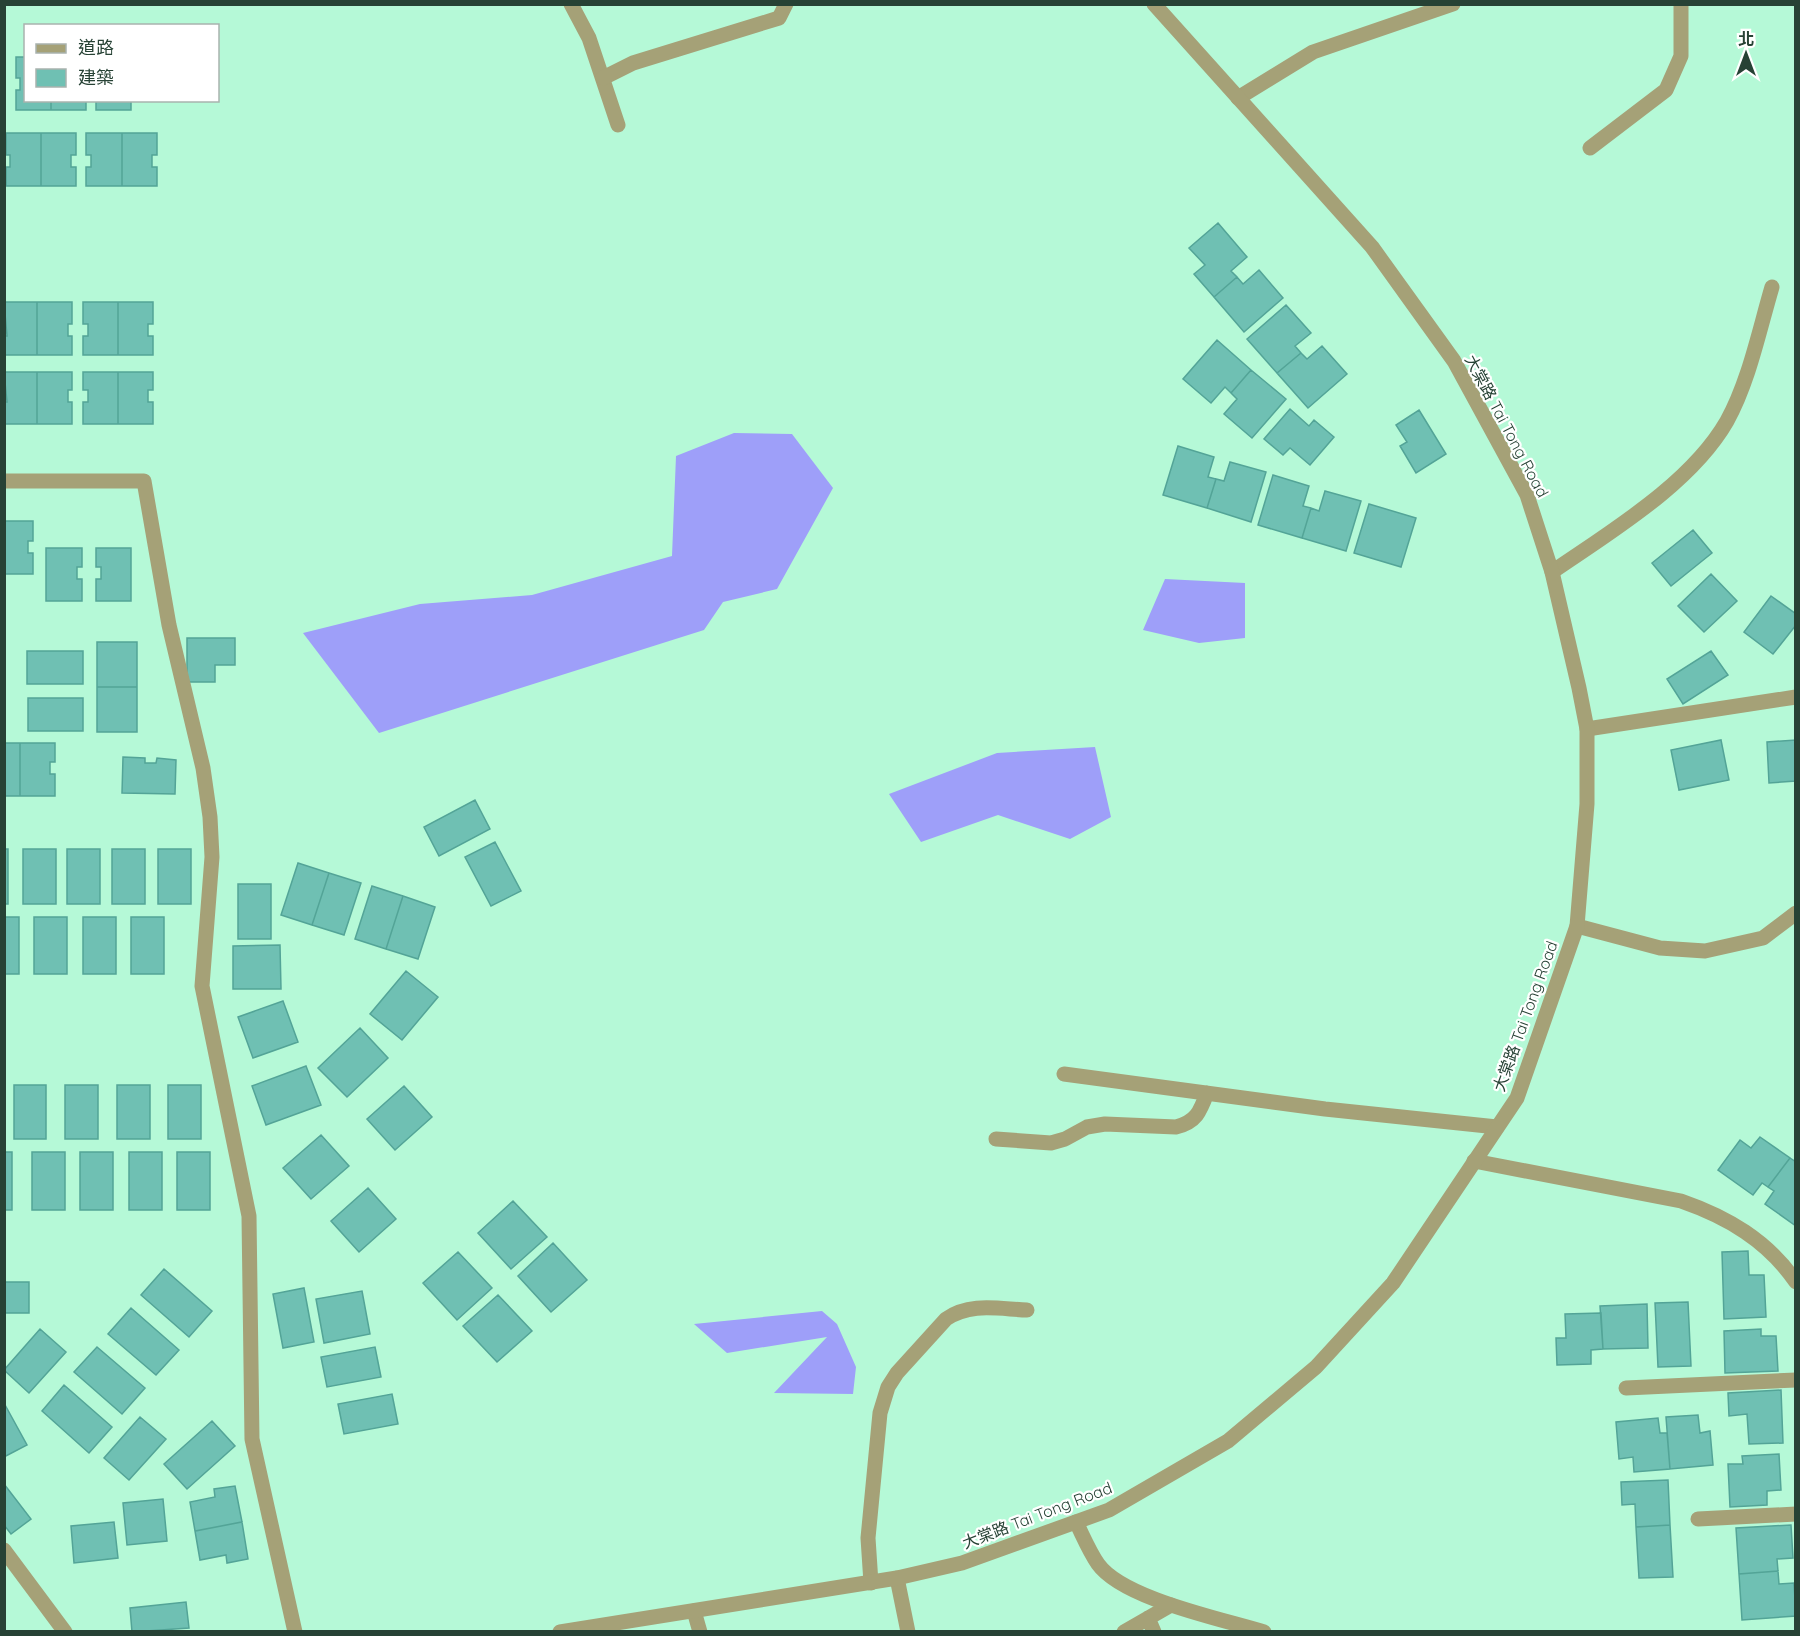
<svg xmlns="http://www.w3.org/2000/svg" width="1800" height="1636" font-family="Quicksand,'Noto Sans TC',sans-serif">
<rect width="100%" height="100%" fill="#b5f9d7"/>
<path fill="#9e9ff9" d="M 734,433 L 792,434 L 833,488 L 777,589 L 723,602 L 704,630 L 379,733 L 303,633 L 420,604 L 532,595 L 672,556 L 676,456 Z
M 1165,579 L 1245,583 L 1245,638 L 1199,643 L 1143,630 Z
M 1095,747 L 1111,817 L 1070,839 L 998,815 L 921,842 L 889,794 L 997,753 Z
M 822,1311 L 837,1324 L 856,1367 L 853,1394 L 774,1393 L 827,1337 L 727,1353 L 694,1324 Z"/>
<path fill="#6fc0b3" stroke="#53a497" stroke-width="1.5" d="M 16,57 L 26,57 L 26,100 L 51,100 L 51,110 L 16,110 L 16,90 L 20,90 L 20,78 L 16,78 Z
M 51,100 L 86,100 L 86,110 L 51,110 Z
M 96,100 L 131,100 L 131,110 L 96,110 Z
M 6,133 L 41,133 L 41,186 L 6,186 L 6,167 L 10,167 L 10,155 L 6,155 Z
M 41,133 L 76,133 L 76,155 L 71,155 L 71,167 L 76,167 L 76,186 L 41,186 Z
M 86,133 L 122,133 L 122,186 L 86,186 L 86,167 L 91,167 L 91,155 L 86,155 Z
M 122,133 L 157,133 L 157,155 L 152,155 L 152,167 L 157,167 L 157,186 L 122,186 Z
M 1218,223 L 1247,257 L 1231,271 L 1237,277 L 1214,297 L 1194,274 L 1205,265 L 1189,248 Z
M 1259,270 L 1283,298 L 1244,332 L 1214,297 L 1237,277 L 1243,284 Z
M 4,302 L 37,302 L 37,355 L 4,355 L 4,336 L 7,336 Z
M 37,302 L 72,302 L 72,324 L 68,324 L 68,336 L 72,336 L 72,355 L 37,355 Z
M 83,302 L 118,302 L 118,355 L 83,355 L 83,336 L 88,336 L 88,324 L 83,324 Z
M 118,302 L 153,302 L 153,324 L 148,324 L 148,336 L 153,336 L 153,355 L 118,355 Z
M 1286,305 L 1311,333 L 1295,346 L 1301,353 L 1277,373 L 1247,339 Z
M 1217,340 L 1251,370 L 1231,393 L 1225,387 L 1211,403 L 1183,379 Z
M 1322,346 L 1347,374 L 1308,408 L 1277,373 L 1301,353 L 1307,359 Z
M 1251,370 L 1286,399 L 1252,438 L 1224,414 L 1237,399 L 1231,393 Z
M 4,372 L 37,372 L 37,424 L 4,424 L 4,402 L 7,402 Z
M 37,372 L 72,372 L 72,390 L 68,390 L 68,402 L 72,402 L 72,424 L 37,424 Z
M 83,372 L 118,372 L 118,424 L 83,424 L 83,402 L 88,402 L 88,390 L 83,390 Z
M 118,372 L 153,372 L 153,390 L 148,390 L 148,402 L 153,402 L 153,424 L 118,424 Z
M 1290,409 L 1309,426 L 1314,420 L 1334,437 L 1310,465 L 1290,448 L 1283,455 L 1264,439 Z
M 1419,410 L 1446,454 L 1416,473 L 1400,446 L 1407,442 L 1396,425 Z
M 1178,446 L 1214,457 L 1208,477 L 1216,479 L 1207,508 L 1163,495 Z
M 1230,462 L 1266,472 L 1251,522 L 1207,508 L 1216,479 L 1224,481 Z
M 1273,475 L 1309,486 L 1303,506 L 1311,508 L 1302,538 L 1258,525 Z
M 1325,491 L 1361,501 L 1346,551 L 1302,538 L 1311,508 L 1319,511 Z
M 1369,504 L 1416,518 L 1401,567 L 1354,553 Z
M 4,521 L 33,521 L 33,541 L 28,541 L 28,553 L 33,553 L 33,574 L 4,574 Z
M 1693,530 L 1712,553 L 1671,586 L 1652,563 Z
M 46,548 L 82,548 L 82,567 L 77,567 L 77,579 L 82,579 L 82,601 L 46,601 Z
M 96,548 L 131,548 L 131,601 L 96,601 L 96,579 L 101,579 L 101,567 L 96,567 Z
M 1711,574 L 1737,601 L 1704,632 L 1678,606 Z
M 1771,596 L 1796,614 L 1796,625 L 1773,654 L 1744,632 Z
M 187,638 L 235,638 L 235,665 L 215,665 L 215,682 L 187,682 Z
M 97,642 L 137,642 L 137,687 L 97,687 Z
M 27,651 L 83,651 L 83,684 L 27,684 Z
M 1711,651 L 1728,675 L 1683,704 L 1667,679 Z
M 97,687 L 137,687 L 137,732 L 97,732 Z
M 28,698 L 83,698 L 83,731 L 28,731 Z
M 1721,740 L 1729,780 L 1679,790 L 1671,750 Z
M 1796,740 L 1796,781 L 1769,783 L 1767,742 Z
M 4,743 L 20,743 L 20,796 L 4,796 Z
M 20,743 L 55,743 L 55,762 L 50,762 L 50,774 L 55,774 L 55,796 L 20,796 Z
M 123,757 L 145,758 L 145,763 L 156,763 L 157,758 L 176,760 L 175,794 L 122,793 Z
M 475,800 L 490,829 L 439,856 L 424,827 Z
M 495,842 L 521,891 L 491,906 L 465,857 Z
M 4,849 L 8,849 L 8,904 L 4,904 Z
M 23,849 L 56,849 L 56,904 L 23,904 Z
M 67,849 L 100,849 L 100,904 L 67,904 Z
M 112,849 L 145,849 L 145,904 L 112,904 Z
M 158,849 L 191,849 L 191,904 L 158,904 Z
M 298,863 L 329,873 L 312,925 L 281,915 Z
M 329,873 L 361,883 L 344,935 L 312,925 Z
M 238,884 L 271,884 L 271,939 L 238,939 Z
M 372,886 L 403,896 L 386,949 L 355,939 Z
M 403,896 L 435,907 L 418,959 L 386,949 Z
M 4,917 L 19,917 L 19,974 L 4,974 Z
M 34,917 L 67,917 L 67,974 L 34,974 Z
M 83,917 L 116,917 L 116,974 L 83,974 Z
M 131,917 L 164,917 L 164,974 L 131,974 Z
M 280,945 L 281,989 L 233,989 L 233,946 Z
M 406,971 L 438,997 L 402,1040 L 370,1014 Z
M 283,1001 L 298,1042 L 253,1058 L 238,1017 Z
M 360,1028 L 388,1058 L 347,1097 L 318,1068 Z
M 306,1066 L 321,1105 L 266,1125 L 252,1086 Z
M 14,1085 L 46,1085 L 46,1139 L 14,1139 Z
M 65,1085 L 98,1085 L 98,1139 L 65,1139 Z
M 117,1085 L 150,1085 L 150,1139 L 117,1139 Z
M 168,1085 L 201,1085 L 201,1139 L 168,1139 Z
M 404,1086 L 432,1117 L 395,1150 L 367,1119 Z
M 321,1135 L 349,1166 L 311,1199 L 283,1168 Z
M 1760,1137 L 1790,1158 L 1768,1187 L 1762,1183 L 1753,1195 L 1718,1170 L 1740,1140 L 1751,1148 Z
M 4,1152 L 12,1152 L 12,1210 L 4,1210 Z
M 32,1152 L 65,1152 L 65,1210 L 32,1210 Z
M 80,1152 L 113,1152 L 113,1210 L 80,1210 Z
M 129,1152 L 162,1152 L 162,1210 L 129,1210 Z
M 177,1152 L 210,1152 L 210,1210 L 177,1210 Z
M 1790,1158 L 1796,1162 L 1796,1226 L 1765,1204 L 1774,1191 L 1768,1187 Z
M 368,1188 L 396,1219 L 359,1252 L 331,1221 Z
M 513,1201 L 547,1237 L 511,1269 L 478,1233 Z
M 553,1243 L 587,1280 L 551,1312 L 518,1276 Z
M 1748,1251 L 1749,1275 L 1764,1275 L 1766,1317 L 1724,1319 L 1722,1252 Z
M 458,1252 L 492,1288 L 457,1320 L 423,1283 Z
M 164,1269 L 212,1311 L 189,1337 L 141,1295 Z
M 4,1282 L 29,1282 L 29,1313 L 4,1313 Z
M 304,1288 L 314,1342 L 283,1348 L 273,1294 Z
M 362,1291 L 370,1334 L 324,1343 L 316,1299 Z
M 498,1295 L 532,1331 L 497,1362 L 463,1326 Z
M 1688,1302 L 1691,1366 L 1658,1367 L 1655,1303 Z
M 1647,1304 L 1648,1348 L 1603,1349 L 1600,1306 Z
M 131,1308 L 179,1350 L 156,1375 L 108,1334 Z
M 1601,1313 L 1603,1349 L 1591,1350 L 1591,1364 L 1557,1365 L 1556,1338 L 1566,1338 L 1565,1314 Z
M 40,1329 L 66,1352 L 29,1393 L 4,1370 Z
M 1761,1329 L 1761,1336 L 1776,1336 L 1778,1371 L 1725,1373 L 1724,1331 Z
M 97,1347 L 145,1388 L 122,1414 L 74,1372 Z
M 375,1347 L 381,1377 L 327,1387 L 321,1357 Z
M 64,1385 L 112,1427 L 89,1453 L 42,1411 Z
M 1781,1390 L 1783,1443 L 1749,1444 L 1747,1414 L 1729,1416 L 1728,1393 Z
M 392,1394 L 398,1424 L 344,1434 L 338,1404 Z
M 4,1403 L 27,1445 L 4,1457 Z
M 1698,1415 L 1700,1433 L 1710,1431 L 1713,1465 L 1670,1469 L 1666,1417 Z
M 140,1417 L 166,1439 L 129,1480 L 104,1458 Z
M 1658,1418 L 1660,1433 L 1667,1433 L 1670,1469 L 1634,1472 L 1633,1457 L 1619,1459 L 1616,1422 Z
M 212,1421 L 235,1446 L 187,1489 L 164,1464 Z
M 1779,1454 L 1781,1490 L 1767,1491 L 1767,1505 L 1730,1507 L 1728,1464 L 1743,1464 L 1742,1456 Z
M 1668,1480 L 1670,1525 L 1636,1527 L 1635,1504 L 1622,1505 L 1621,1482 Z
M 4,1484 L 31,1519 L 11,1534 L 4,1525 Z
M 235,1486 L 242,1522 L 195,1531 L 190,1502 L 215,1497 L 214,1489 Z
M 163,1499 L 167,1541 L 127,1545 L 123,1503 Z
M 114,1522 L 118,1558 L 74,1563 L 71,1526 Z
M 242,1522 L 248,1559 L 227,1563 L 226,1555 L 200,1560 L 195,1531 Z
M 1670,1525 L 1673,1577 L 1639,1578 L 1636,1527 Z
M 1791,1525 L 1793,1558 L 1777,1559 L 1778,1571 L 1739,1574 L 1736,1528 Z
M 1778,1571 L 1779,1584 L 1794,1583 L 1796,1616 L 1742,1620 L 1739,1574 Z
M 186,1602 L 189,1628 L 132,1632 L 130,1608 Z"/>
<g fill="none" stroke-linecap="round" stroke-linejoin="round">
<path stroke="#a5a177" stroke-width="15" d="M 571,4 L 589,38 L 618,125
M 1590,148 L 1666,90 L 1681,56 L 1681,4
M 4,481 L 144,481 L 169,625 L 203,768 L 210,817 L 212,857 L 202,986 L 249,1216 L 252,1439 L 295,1632
M 1587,729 L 1796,697
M 1474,1161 L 1681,1201 C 1727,1217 1767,1240 1796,1282
M 1626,1388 L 1796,1380
M 1698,1519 L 1796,1514
M 1148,1618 L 1154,1632
M 1124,1632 L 1171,1605"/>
<path stroke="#a5a177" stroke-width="15" d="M 603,78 L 633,63 L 779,18 L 786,4
M 1238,98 L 1313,52 L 1453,4
M 1552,572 C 1610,532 1691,484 1727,421 C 1749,381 1759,331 1772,287
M 1577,926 L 1660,948 L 1705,951 L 1763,938 L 1796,913
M 1064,1074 L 1325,1109 L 1497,1127
M 996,1139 L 1051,1143 L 1065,1139 L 1087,1127 L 1105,1124 L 1176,1127 C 1196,1122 1200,1112 1207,1093
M 1076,1522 C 1083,1536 1089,1551 1098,1564 C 1123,1599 1222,1619 1264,1632
M 4,1550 L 65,1632
M 897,1578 L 908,1632
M 871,1583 L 868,1538 L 880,1413 L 888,1387 L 897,1373 L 946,1319 C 970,1302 999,1309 1027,1310
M 694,1611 L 700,1632"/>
<path stroke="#a5a177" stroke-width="15" d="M 560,1632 L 897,1578 L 962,1563 L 1109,1510 L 1228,1441 L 1316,1367 L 1393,1283 L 1517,1098 L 1577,926 L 1587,804 L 1587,729 L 1579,688 L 1552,572 L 1527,495 L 1454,361 L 1372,247 L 1154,4"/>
</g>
<g text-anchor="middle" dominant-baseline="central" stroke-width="4.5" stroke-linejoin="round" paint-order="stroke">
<g font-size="16" fill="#274235" stroke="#fff">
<text transform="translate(1507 426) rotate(62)">大棠路 Tai Tong Road</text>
<text transform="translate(1525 1016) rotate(-70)">大棠路 Tai Tong Road</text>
<text transform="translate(1037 1515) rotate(-21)">大棠路 Tai Tong Road</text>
</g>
</g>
<rect width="1800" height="1636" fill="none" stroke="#274235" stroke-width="12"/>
<rect x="24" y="24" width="195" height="78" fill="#ffffff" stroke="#a9b3ae" stroke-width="1.5"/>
<rect x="36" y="44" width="30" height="9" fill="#a5a177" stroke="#a9b3ae" stroke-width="1.5"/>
<text x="78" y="54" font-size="18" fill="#274235">道路</text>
<rect x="36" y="69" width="30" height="18" fill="#6fc0b3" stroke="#a9b3ae" stroke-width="1.5"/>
<text x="78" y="84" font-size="18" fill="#274235">建築</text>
<g transform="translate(1746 54)" stroke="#ffffff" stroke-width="4.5" paint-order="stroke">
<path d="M0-4.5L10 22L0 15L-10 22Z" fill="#274235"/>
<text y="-9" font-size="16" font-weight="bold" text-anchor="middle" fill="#274235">北</text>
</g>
</svg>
